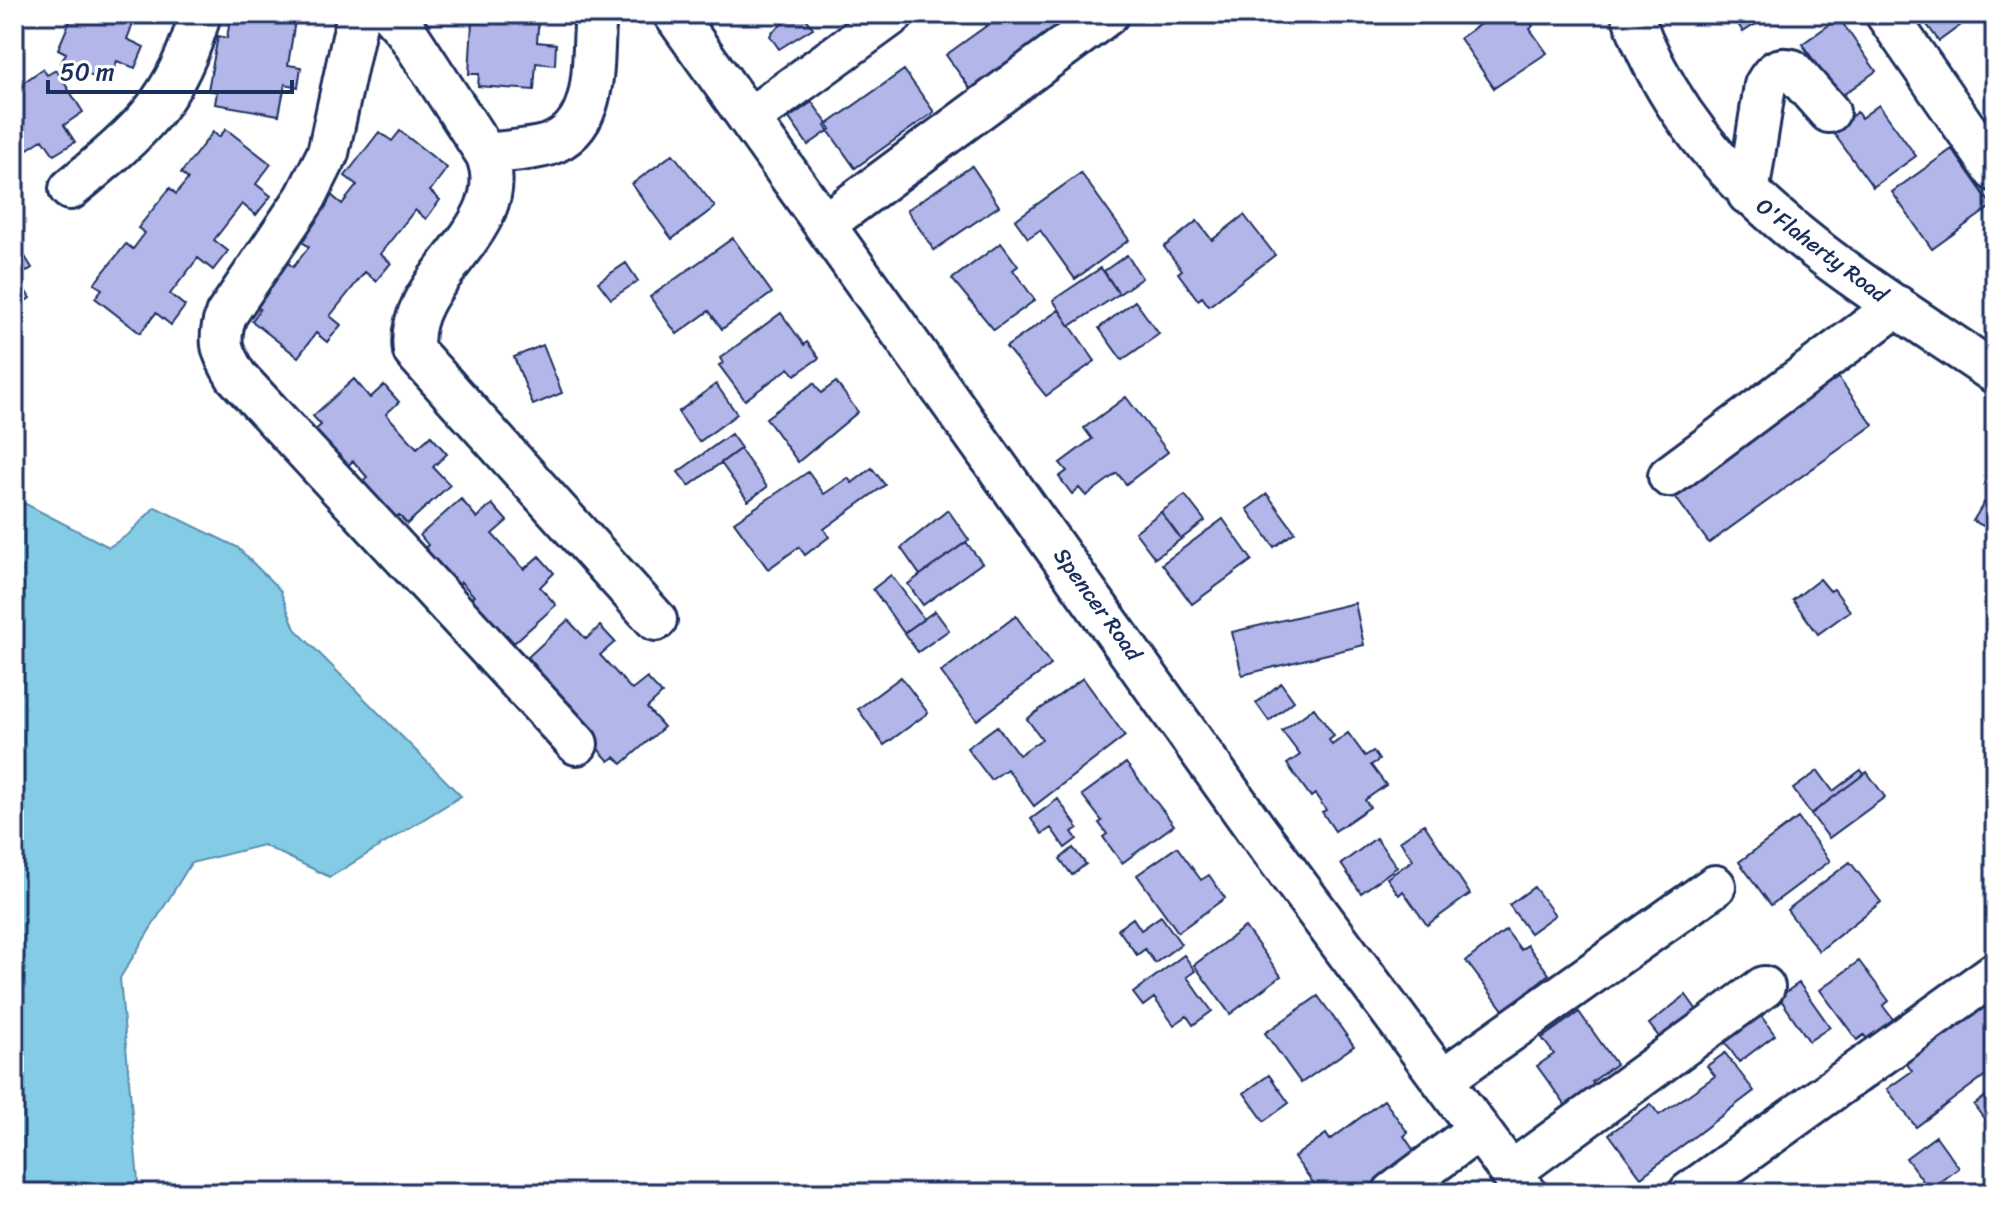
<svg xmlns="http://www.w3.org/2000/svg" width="2009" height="1207" font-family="Sriracha,sans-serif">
<rect width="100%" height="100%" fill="#fff"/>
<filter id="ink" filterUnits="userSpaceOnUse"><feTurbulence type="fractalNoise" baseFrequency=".0125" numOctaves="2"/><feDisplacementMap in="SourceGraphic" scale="16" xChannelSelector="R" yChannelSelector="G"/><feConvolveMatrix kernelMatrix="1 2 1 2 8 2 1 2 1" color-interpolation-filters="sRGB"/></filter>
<g filter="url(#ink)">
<path fill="#84cce5" stroke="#5a8daf" stroke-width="2" d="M 14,498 L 109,547 L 129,534 L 155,507 L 237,547 L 280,590 L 295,629 L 461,796 L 330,877 L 263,845 L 191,863 L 120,978 L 139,1193 L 14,1193 Z"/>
<path fill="#b2b6e8" stroke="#1b2f5e" stroke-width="2" d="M 73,14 L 137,14 L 127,39 L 144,47 L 135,68 L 117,61 L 108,83 L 61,63 L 66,53 L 58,49 Z
M 231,14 L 296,14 L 288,65 L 301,67 L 298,87 L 285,84 L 279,115 L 215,104 L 217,92 L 208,90 L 218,36 L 227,38 Z
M 482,14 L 539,14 L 537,42 L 556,44 L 555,65 L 536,63 L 534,90 L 478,86 L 479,74 L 469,74 L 472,22 L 482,23 Z
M 803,14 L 813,28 L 779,49 L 770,36 L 772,32 L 795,14 Z
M 1003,14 L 1067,14 L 1073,23 L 975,95 L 946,55 Z
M 1495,14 L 1530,14 L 1526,16 L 1533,26 L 1530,29 L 1547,53 L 1494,88 L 1460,38 Z
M 1732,14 L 1771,14 L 1743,32 Z
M 1919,14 L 1976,14 L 1939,41 Z
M 1839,18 L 1876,71 L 1840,97 L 1802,44 Z
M 43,69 L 47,75 L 56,70 L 83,112 L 64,125 L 75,142 L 54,155 L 43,139 L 14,158 L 14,89 Z
M 904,70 L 934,112 L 855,168 L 825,126 Z
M 812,102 L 831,129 L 808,145 L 789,118 Z
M 1879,105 L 1916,156 L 1873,187 L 1832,131 L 1857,112 L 1861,118 Z
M 226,129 L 271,164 L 256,184 L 271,196 L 256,215 L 242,204 L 214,240 L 228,251 L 213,270 L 198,258 L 170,294 L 185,306 L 171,325 L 156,313 L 140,333 L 95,298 L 102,289 L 94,284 L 126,244 L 133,249 L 145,233 L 138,228 L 170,188 L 176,194 L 188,179 L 181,173 L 213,132 L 219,137 Z
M 400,131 L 447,168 L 430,191 L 440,200 L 426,219 L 415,210 L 380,254 L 391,263 L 376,281 L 365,272 L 330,316 L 341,325 L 327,342 L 316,333 L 298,357 L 252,321 L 260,309 L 248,300 L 282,258 L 293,267 L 309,247 L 297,238 L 331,195 L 342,204 L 357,185 L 345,176 L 379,132 L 392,141 Z
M 1952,149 L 1992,206 L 1932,249 L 1892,192 Z
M 673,154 L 715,207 L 672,239 L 632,184 Z
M 972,166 L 999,206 L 934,250 L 907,210 Z
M 1081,173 L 1129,240 L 1075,279 L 1040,230 L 1028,238 L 1015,220 Z
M 1244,215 L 1275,255 L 1209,306 L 1202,297 L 1198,300 L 1178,273 L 1182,270 L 1164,247 L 1197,221 L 1212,240 Z
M 733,238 L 772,293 L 722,329 L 709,311 L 677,334 L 650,297 Z
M 1001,243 L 1018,266 L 1013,270 L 1035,300 L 994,330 L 952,279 Z
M 19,247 L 32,268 L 17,278 L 30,298 L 14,309 L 14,250 Z
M 1127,255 L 1142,278 L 1119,294 L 1104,271 Z
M 626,263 L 638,281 L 611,299 L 598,282 Z
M 1101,268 L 1119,294 L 1070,326 L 1053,300 Z
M 1135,301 L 1159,334 L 1122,360 L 1099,328 Z
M 1059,310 L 1095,361 L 1046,396 L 1006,347 Z
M 781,313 L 804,345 L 807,342 L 819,358 L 795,375 L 789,368 L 745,400 L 719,365 L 723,363 L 720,358 Z
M 543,345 L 562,393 L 533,405 L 514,357 Z
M 1835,373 L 1873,425 L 1709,543 L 1671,491 Z
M 354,379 L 370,398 L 384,385 L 399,402 L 386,414 L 417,448 L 431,436 L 447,454 L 433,467 L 450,485 L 407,524 L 399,515 L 393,520 L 360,483 L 367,477 L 353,461 L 346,467 L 313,432 L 321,425 L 313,416 Z
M 836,382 L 858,412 L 798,462 L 766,418 L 814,383 L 821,393 Z
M 716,384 L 737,414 L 699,442 L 678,412 Z
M 1126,397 L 1168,452 L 1126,484 L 1117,473 L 1086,496 L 1079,488 L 1072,494 L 1059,477 L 1067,471 L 1060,463 L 1092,439 L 1084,428 Z
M 731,434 L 741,448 L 689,486 L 678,472 Z
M 740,449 L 767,487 L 748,501 L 721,463 Z
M 872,468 L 885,485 L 824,529 L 829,537 L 805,555 L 799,547 L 768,569 L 734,522 L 808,472 L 824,494 L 848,478 L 852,483 Z
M 1267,494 L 1295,532 L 1274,547 L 1247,509 Z
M 1185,495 L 1205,521 L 1181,539 L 1161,512 Z
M 1988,496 L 1995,500 L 1992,530 L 1973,521 Z
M 461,499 L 477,518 L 492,504 L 507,521 L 492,534 L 524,569 L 539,556 L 554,573 L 540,587 L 556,605 L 514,643 L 507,635 L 502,640 L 467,602 L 474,596 L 461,582 L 455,588 L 421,551 L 428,545 L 420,535 Z
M 948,510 L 969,540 L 920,575 L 901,548 Z
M 1161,512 L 1181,539 L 1155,558 L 1135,532 Z
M 1223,519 L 1252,560 L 1192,604 L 1162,564 Z
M 966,542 L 982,563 L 923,605 L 908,584 Z
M 891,575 L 924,619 L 904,633 L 873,589 Z
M 1820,579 L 1830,591 L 1834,589 L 1850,611 L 1818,634 L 1793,600 Z
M 1355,603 L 1364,645 L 1242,675 L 1232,632 Z
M 935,611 L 949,630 L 918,652 L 904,633 Z
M 1016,616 L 1051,665 L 977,720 L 941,672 Z
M 568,620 L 586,639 L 600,626 L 615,642 L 600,655 L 632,690 L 647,678 L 662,694 L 647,708 L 664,727 L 622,764 L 615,757 L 609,761 L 575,724 L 582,718 L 569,703 L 562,709 L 529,672 L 536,666 L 528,657 Z
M 901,677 L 928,713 L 884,745 L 858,709 Z
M 1083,678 L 1125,736 L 1034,806 L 1007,769 L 991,780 L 967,748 L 997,726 L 1019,755 L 1042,739 L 1027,719 Z
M 1281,683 L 1294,701 L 1269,721 L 1256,703 Z
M 1314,708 L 1334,736 L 1329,740 L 1332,745 L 1348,733 L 1365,756 L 1373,751 L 1379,760 L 1371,765 L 1386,785 L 1365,800 L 1370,807 L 1335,831 L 1322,812 L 1326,810 L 1315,794 L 1311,797 L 1287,764 L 1300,755 L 1282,731 Z
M 1126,763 L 1174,825 L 1122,863 L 1103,837 L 1107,834 L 1099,823 L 1102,821 L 1082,795 Z
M 1861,770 L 1864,774 L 1811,814 L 1793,789 L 1818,771 L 1833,791 Z
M 1867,772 L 1885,797 L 1829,838 L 1811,814 Z
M 1058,799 L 1078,828 L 1072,832 L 1077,839 L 1065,848 L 1051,828 L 1042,834 L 1031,819 Z
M 1798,818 L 1830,861 L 1771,905 L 1739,862 Z
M 1424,824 L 1470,894 L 1427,925 L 1403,891 L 1399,895 L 1387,878 L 1413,860 L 1400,841 Z
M 1376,838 L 1397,867 L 1361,893 L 1341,864 Z
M 1177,847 L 1201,880 L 1209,875 L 1225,898 L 1178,932 L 1137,875 Z
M 1073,848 L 1086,864 L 1072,875 L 1060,859 Z
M 1850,862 L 1881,902 L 1819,951 L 1787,910 Z
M 1534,887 L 1555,915 L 1530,933 L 1509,905 Z
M 1161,916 L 1181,944 L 1155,963 L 1145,949 L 1137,955 L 1118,929 L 1133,918 L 1141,930 Z
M 1245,927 L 1281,976 L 1230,1014 L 1194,965 Z
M 1506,930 L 1521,950 L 1527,945 L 1549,974 L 1504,1011 L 1466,961 Z
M 1184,955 L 1195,971 L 1187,977 L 1212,1011 L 1193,1025 L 1187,1016 L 1174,1025 L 1154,998 L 1143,1006 L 1133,993 Z
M 1859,961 L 1889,1001 L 1883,1006 L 1895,1022 L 1868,1041 L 1864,1035 L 1857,1040 L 1820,990 Z
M 1799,983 L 1830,1027 L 1809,1041 L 1779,997 Z
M 1686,995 L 1699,1013 L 1663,1042 L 1649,1024 Z
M 1318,996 L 1354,1046 L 1301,1083 L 1265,1033 Z
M 1981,1001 L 1995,1020 L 1995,1068 L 1916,1127 L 1887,1089 L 1912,1071 L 1903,1059 Z
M 1579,1012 L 1616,1064 L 1592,1082 L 1598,1089 L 1569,1110 L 1537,1066 L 1554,1054 L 1542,1038 Z
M 1758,1012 L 1775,1035 L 1739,1062 L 1723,1039 Z
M 1725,1053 L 1754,1091 L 1641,1177 L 1609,1134 L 1651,1104 L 1659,1115 L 1687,1096 L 1715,1076 L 1707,1066 Z
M 1269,1075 L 1289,1103 L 1264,1121 L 1244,1093 Z
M 1995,1089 L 1995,1134 L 1974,1105 Z
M 1384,1100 L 1408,1133 L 1404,1136 L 1416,1154 L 1364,1193 L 1321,1193 L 1294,1157 L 1326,1134 L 1330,1140 Z
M 1936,1136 L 1959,1168 L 1930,1190 L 1906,1158 Z"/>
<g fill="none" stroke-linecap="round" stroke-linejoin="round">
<g stroke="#1b2f5e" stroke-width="46">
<path id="minor" d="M 358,14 L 328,153 L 306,197 L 226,315 C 217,342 222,353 236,376 L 577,744
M 391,14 L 406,31 L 486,154 C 518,229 403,277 414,351 L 656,620
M 674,14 L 1255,828 L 1526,1193
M 1632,14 C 1693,188 1851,275 1995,373
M 1886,14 L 1995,171
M 749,119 L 893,14
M 486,154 C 506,151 528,151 548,145 C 598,128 592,68 595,26
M 70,189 C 137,133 177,102 200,14
M 1748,194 L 1765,85 C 1772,73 1777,66 1792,70 L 1829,112
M 825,224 L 1108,14
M 1669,476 L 1897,306
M 1443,1079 L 1715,886
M 1511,1172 L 1764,987
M 1393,1193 L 1479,1129
M 1689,1193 L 1995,973"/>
</g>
<use href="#minor" stroke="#fff" stroke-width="40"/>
</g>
</g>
<g text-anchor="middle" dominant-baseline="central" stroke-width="6" stroke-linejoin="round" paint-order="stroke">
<g font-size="22" fill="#1b2f5e" stroke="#fff">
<text transform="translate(1822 250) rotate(37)">O'Flaherty Road</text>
<text transform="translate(1098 604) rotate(54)">Spencer Road</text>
</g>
</g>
<rect width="2009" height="1207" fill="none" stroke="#fff" stroke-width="48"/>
<rect x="24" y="24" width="1961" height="1159" fill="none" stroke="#1b2f5e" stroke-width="3" filter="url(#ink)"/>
<path d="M48 80v12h244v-12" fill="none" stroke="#1b2f5e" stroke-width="4"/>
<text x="60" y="80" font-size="24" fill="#1b2f5e" stroke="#ffffff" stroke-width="6" paint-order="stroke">50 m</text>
</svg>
